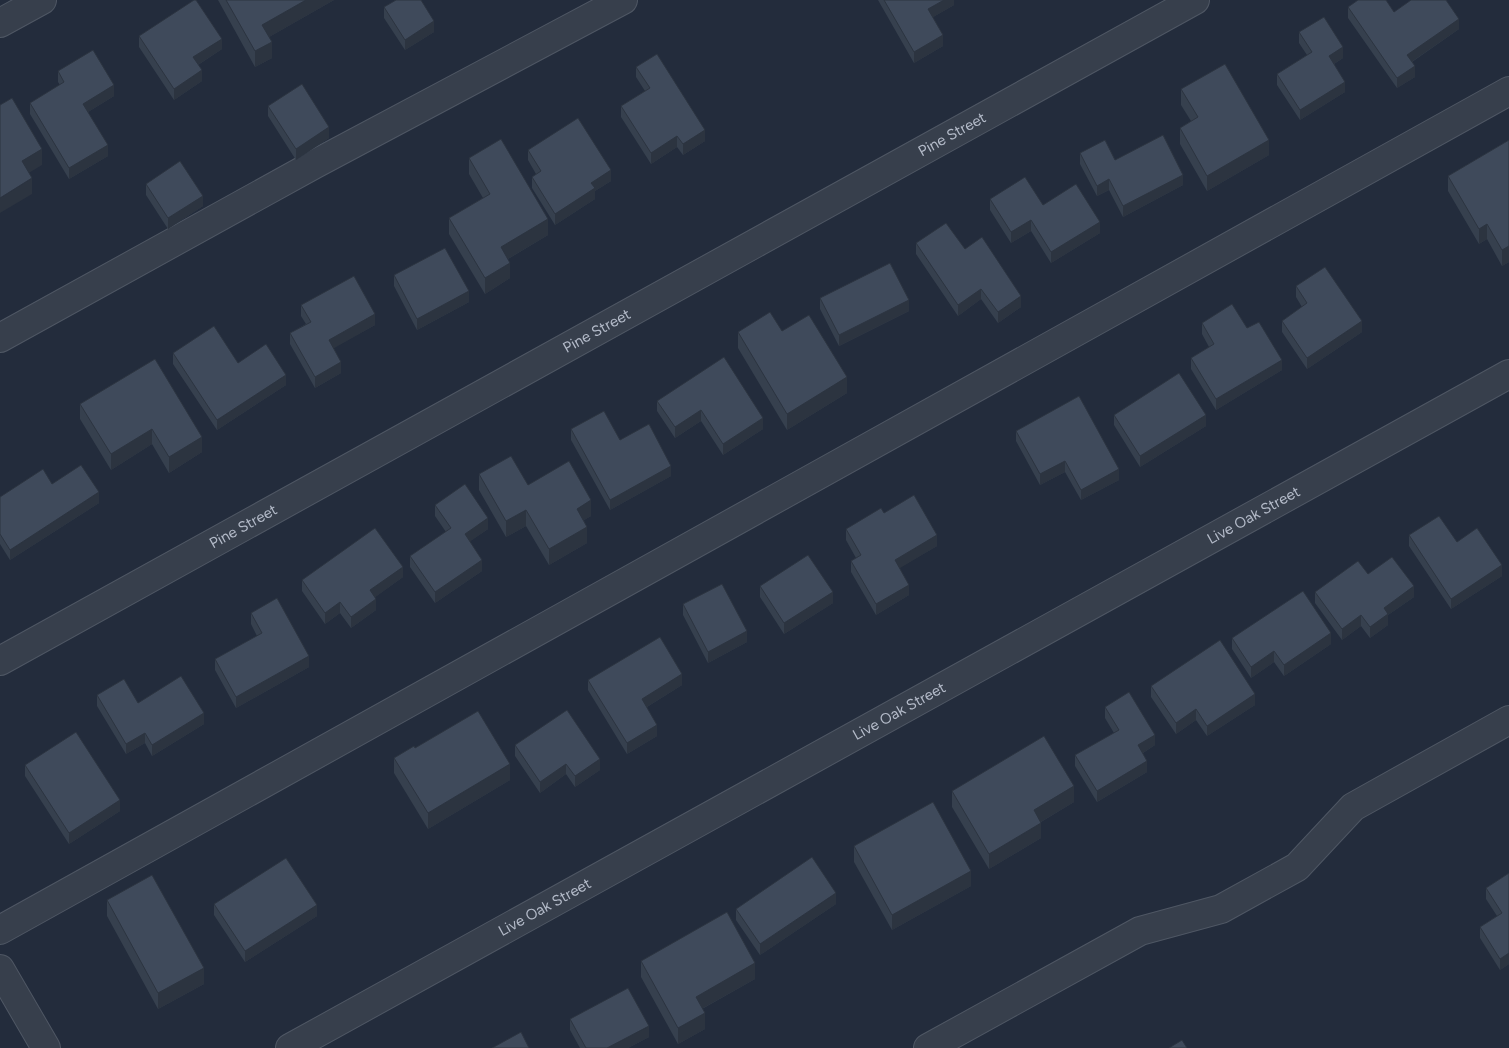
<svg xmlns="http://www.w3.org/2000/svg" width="1509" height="1048" font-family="Figtree,sans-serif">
<rect width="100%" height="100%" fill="#232c3c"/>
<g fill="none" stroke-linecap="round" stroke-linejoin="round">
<g stroke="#4f5764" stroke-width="30">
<g id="minor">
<path d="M 0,23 L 42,0"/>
<path d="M 0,338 L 315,164 L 623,0"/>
<path id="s1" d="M 0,661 L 1195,0"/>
<path d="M 0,930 L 1509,91"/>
<path d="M 0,969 L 46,1048"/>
<path id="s2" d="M 290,1048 L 1509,374"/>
<path d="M 928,1048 L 1140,931 L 1221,909 L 1297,867 L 1353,807 L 1509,720"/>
</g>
</g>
<use href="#minor" stroke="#373f4c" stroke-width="28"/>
</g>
<path fill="#36404e" d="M 218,0 L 334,0 L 269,37 L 272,58 L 255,67 Z
M 878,0 L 954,0 L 954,5 L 933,17 L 943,46 L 914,63 Z
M 384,7 L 434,32 L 405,50 L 384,18 Z
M 1348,7 L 1394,12 L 1459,29 L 1412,62 L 1415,77 L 1397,88 L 1348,18 Z
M 1299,32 L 1343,58 L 1334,64 L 1345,92 L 1300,120 L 1277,85 L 1277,74 L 1307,55 L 1299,43 Z
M 139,36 L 222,49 L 198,65 L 202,81 L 174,100 L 139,47 Z
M 636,67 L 705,141 L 683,155 L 677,147 L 651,164 L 621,117 L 621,106 L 645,91 L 636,77 Z
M 58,71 L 114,96 L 88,112 L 108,156 L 69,179 L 30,114 L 30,103 L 60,85 L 58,82 Z
M 1181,89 L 1269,155 L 1207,191 L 1180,144 L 1180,128 L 1191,121 L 1181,105 Z
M 268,106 L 329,138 L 296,160 L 268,116 Z
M 1509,140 L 1509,262 L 1502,266 L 1487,239 L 1479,244 L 1448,191 L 1448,176 Z
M 528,150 L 611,181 L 595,191 L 595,199 L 555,225 L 532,188 L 532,177 L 536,174 L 528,160 Z
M 1080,153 L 1115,160 L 1183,185 L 1123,217 L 1109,190 L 1097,196 L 1080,164 Z
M 469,158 L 548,235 L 508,259 L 510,278 L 485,294 L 449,234 L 449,218 L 483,198 L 469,174 Z
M 146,184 L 203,206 L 168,229 L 146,195 Z
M 990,199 L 1043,205 L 1100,233 L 1051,263 L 1031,231 L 1011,243 L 990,210 Z
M 916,243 L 965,249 L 1021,307 L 998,323 L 981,299 L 958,316 L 916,254 Z
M 394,275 L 469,302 L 417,330 L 394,286 Z
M 1296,286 L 1362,332 L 1307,369 L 1282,332 L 1282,321 L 1302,307 L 1296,297 Z
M 820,298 L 909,311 L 839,346 L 820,309 Z
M 301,305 L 375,325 L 333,348 L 341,373 L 315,388 L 290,344 L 290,333 L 306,324 L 301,316 Z
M 1202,323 L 1247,328 L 1282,370 L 1216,410 L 1191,369 L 1191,358 L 1209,347 L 1202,334 Z
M 782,331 L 847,393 L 787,430 L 738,348 L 738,332 Z
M 173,353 L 238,363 L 286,385 L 217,430 L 173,364 Z
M 155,359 L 202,452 L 169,473 L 152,444 L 111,470 L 80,419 L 80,404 Z
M 657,401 L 763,418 L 763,429 L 723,455 L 701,421 L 675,438 L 657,411 Z
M 1114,415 L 1206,426 L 1140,467 L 1114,425 Z
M 571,429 L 671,476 L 610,510 L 571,440 Z
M 1016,431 L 1119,480 L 1081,500 L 1065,472 L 1040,485 L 1016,441 Z
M 479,474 L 528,485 L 591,516 L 584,520 L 587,543 L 549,565 L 526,526 L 506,537 L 479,490 Z
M 52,484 L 99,503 L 10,560 L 0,544 L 0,497 Z
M 435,505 L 488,529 L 470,541 L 482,571 L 435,603 L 410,567 L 410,556 L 446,532 L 435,516 Z
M 884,513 L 937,546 L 899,568 L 909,595 L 876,615 L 851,572 L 851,561 L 856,558 L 846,540 L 846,529 Z
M 1409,535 L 1457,542 L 1502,576 L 1451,609 L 1409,546 Z
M 1368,574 L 1414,597 L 1388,615 L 1388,625 L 1370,638 L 1361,626 L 1342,640 L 1315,603 L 1315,592 Z
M 403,577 L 375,597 L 376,610 L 351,628 L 340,613 L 325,624 L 302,591 L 302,580 Z
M 760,586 L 833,603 L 784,634 L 760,597 Z
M 683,604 L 747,642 L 708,663 L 683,615 Z
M 251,613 L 309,667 L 236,708 L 215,670 L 215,659 L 257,636 L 251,624 Z
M 1232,638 L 1331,644 L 1284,676 L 1274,662 L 1251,678 L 1232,649 Z
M 588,680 L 682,685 L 647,707 L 657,736 L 627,754 L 588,690 Z
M 1151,686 L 1255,705 L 1207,736 L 1196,720 L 1176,734 L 1151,697 Z
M 97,695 L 138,703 L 204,724 L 152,756 L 145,743 L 126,754 L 97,706 Z
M 1105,707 L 1155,745 L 1143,753 L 1147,772 L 1097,802 L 1075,766 L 1075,755 L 1114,733 L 1105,718 Z
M 515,745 L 600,770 L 575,787 L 566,774 L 540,793 L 515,756 Z
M 415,748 L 510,780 L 428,829 L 394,773 L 394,758 Z
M 25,765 L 120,811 L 69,844 L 25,776 Z
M 952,791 L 1074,802 L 1041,822 L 1041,838 L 989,869 L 952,807 Z
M 854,846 L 971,886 L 892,930 L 854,862 Z
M 1509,873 L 1509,964 L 1500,970 L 1480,938 L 1480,927 L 1497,916 L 1486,899 L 1486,888 Z
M 107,900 L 204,984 L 158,1009 L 107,916 Z
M 214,904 L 317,916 L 245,962 L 214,915 Z
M 836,904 L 760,955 L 736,920 L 736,909 Z
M 641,961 L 755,979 L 702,1009 L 705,1029 L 678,1044 L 641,977 Z
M 570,1019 L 649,1037 L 628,1048 L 580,1048 L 570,1030 Z"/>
<path fill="#2c3440" d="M 306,0 L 334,0 L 262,41 L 262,25 Z
M 944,0 L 954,0 L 954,5 L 928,20 L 928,9 Z
M 1459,19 L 1459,29 L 1407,65 L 1407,55 Z
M 434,21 L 434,32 L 405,50 L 405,40 Z
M 943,35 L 943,46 L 914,63 L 914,52 Z
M 222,39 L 222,49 L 193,68 L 193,57 Z
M 272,42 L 272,58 L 255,67 L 255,51 Z
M 1343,47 L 1343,58 L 1329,67 L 1329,56 Z
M 1415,66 L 1415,77 L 1397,88 L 1397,78 Z
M 202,70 L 202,81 L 174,100 L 174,89 Z
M 1345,82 L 1345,92 L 1300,120 L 1300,110 Z
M 114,85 L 114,96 L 83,115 L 83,104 Z
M 329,127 L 329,138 L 296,160 L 296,149 Z
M 705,130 L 705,141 L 683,155 L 683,144 Z
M 677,136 L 677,147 L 651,164 L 651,153 Z
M 1269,140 L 1269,155 L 1207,191 L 1207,176 Z
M 108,145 L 108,156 L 69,179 L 69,168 Z
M 42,149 L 42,165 L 22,177 L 22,161 Z
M 611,170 L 611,181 L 595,191 L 595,199 L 555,225 L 555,214 L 591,183 Z
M 1183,175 L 1183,185 L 1123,217 L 1123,206 Z
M 32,178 L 32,194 L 0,213 L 0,198 Z
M 1109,179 L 1109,190 L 1097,196 L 1097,186 Z
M 203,196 L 203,206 L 168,229 L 168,218 Z
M 548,219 L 548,235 L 501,263 L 501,247 Z
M 1031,220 L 1031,231 L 1011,243 L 1011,232 Z
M 1100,222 L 1100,233 L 1051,263 L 1051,252 Z
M 1487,224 L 1487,239 L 1479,244 L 1479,229 Z
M 1509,246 L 1509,262 L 1502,266 L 1502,250 Z
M 510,263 L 510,278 L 485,294 L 485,278 Z
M 981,289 L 981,299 L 958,316 L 958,305 Z
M 469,291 L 469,302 L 417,330 L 417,319 Z
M 1021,296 L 1021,307 L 998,323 L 998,312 Z
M 909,300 L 909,311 L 839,346 L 839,335 Z
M 375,314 L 375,325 L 329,351 L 329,340 Z
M 1362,321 L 1362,332 L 1307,369 L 1307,358 Z
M 1282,360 L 1282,370 L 1216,410 L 1216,399 Z
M 341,362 L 341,373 L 315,388 L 315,377 Z
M 286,375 L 286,385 L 217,430 L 217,420 Z
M 847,377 L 847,393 L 787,430 L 787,414 Z
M 701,410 L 701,421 L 675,438 L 675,427 Z
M 1206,415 L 1206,426 L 1140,467 L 1140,456 Z
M 763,418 L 763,429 L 723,455 L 723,444 Z
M 152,429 L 152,444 L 111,470 L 111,454 Z
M 202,437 L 202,452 L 169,473 L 169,457 Z
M 1065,461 L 1065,472 L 1040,485 L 1040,474 Z
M 671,466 L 671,476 L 610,510 L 610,500 Z
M 1119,469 L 1119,480 L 1081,500 L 1081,490 Z
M 99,492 L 99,503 L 10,560 L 10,550 Z
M 591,500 L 591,516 L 577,524 L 577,509 Z
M 526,510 L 526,526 L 506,537 L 506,521 Z
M 488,518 L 488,529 L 465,545 L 465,534 Z
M 587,527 L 587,543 L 549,565 L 549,549 Z
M 937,535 L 937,546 L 895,571 L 895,560 Z
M 482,560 L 482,571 L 435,603 L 435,592 Z
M 1502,565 L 1502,576 L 1451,609 L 1451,599 Z
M 403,567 L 403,577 L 370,601 L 370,590 Z
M 909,585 L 909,595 L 876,615 L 876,604 Z
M 1414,586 L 1414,597 L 1388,615 L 1388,625 L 1370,638 L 1370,627 L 1384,608 Z
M 833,592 L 833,603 L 784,634 L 784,623 Z
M 376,599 L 376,610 L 351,628 L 351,617 Z
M 340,602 L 340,613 L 325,624 L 325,613 Z
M 1361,615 L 1361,626 L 1342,640 L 1342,629 Z
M 747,631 L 747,642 L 708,663 L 708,652 Z
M 1331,633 L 1331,644 L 1284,676 L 1284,665 Z
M 1274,651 L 1274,662 L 1251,678 L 1251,667 Z
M 309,656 L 309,667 L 236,708 L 236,697 Z
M 682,674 L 682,685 L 642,710 L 642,699 Z
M 1255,694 L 1255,705 L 1207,736 L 1207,726 Z
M 1196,709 L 1196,720 L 1176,734 L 1176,723 Z
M 204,713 L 204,724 L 152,756 L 152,745 Z
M 657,725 L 657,736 L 627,754 L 627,743 Z
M 145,733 L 145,743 L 126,754 L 126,744 Z
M 1155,735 L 1155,745 L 1138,756 L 1138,745 Z
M 600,759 L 600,770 L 575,787 L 575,776 Z
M 1147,761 L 1147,772 L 1097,802 L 1097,791 Z
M 510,764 L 510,780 L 428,829 L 428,813 Z
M 566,764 L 566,774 L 540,793 L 540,782 Z
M 1074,786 L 1074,802 L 1034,826 L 1034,810 Z
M 120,800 L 120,811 L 69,844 L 69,833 Z
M 1041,823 L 1041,838 L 989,869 L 989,854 Z
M 971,871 L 971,886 L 892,930 L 892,915 Z
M 836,893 L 836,904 L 760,955 L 760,944 Z
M 317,905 L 317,916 L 245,962 L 245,951 Z
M 1509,953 L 1509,964 L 1500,970 L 1500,959 Z
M 755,963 L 755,979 L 696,1012 L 696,997 Z
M 204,968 L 204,984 L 158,1009 L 158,993 Z
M 705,1013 L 705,1029 L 678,1044 L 678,1028 Z
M 649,1026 L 649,1037 L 628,1048 L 607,1048 Z"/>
<path fill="#3f4a5b" stroke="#2c3440" d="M 194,0 L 196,0 L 222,39 L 193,57 L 202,70 L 174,89 L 139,36 Z
M 226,0 L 306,0 L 262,25 L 272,42 L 255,51 Z
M 396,0 L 421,0 L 434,21 L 405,40 L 384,7 Z
M 884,0 L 944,0 L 928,9 L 943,35 L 914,52 Z
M 1358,0 L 1386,0 L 1394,12 L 1411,0 L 1446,0 L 1459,19 L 1407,55 L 1415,66 L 1397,78 L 1348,7 Z
M 1324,17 L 1343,47 L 1329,56 L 1345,82 L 1300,110 L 1277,74 L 1312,52 L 1299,32 Z
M 93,50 L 114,85 L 83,104 L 108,145 L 69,168 L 30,103 L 64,82 L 58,71 Z
M 657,54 L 705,130 L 683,144 L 677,136 L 651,153 L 621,106 L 650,88 L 636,67 Z
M 1225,64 L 1269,140 L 1207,176 L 1180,128 L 1198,117 L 1181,89 Z
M 302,84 L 329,127 L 296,149 L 268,106 Z
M 12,98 L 42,149 L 22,161 L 32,178 L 0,198 L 0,105 Z
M 578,118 L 611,170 L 591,183 L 595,188 L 555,214 L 532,177 L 541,171 L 528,150 Z
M 1163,135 L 1183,175 L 1123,206 L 1109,179 L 1097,186 L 1080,153 L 1105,140 L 1115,160 Z
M 501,139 L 548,219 L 501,247 L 510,263 L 485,278 L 449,218 L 490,194 L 469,158 Z
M 1509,140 L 1509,246 L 1502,250 L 1487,224 L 1479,229 L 1448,176 Z
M 180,161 L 203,196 L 168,218 L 146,184 Z
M 1025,177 L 1043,205 L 1076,184 L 1100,222 L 1051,252 L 1031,220 L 1011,232 L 990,199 Z
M 946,223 L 965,249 L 982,237 L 1021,296 L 998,312 L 981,289 L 958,305 L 916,243 Z
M 445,248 L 469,291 L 417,319 L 394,275 Z
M 890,263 L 909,300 L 839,335 L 820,298 Z
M 1325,267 L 1362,321 L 1307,358 L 1282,321 L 1307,303 L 1296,286 Z
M 354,276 L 375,314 L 329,340 L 341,362 L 315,377 L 290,333 L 311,322 L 301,305 Z
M 1232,304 L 1247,328 L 1259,322 L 1282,360 L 1216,399 L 1191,358 L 1214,344 L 1202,323 Z
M 770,312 L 782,331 L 809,315 L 847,377 L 787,414 L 738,332 Z
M 214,326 L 238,363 L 266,344 L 286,375 L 217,420 L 173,353 Z
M 724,357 L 763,418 L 723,444 L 701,410 L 675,427 L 657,401 Z
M 155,359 L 202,437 L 169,457 L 152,429 L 111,454 L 80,404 Z
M 1179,373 L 1206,415 L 1140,456 L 1114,415 Z
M 1079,396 L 1119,469 L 1081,490 L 1065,461 L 1040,474 L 1016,431 Z
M 604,411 L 620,440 L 649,424 L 671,466 L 610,500 L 571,429 Z
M 511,456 L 528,485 L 569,461 L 591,500 L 577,509 L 587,527 L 549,549 L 526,510 L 506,521 L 479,474 Z
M 81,465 L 99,492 L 10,550 L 0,534 L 0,497 L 43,469 L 52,484 Z
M 465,484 L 488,518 L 465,534 L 482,560 L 435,592 L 410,556 L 451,528 L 435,505 Z
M 914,495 L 937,535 L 895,560 L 909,585 L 876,604 L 851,561 L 861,555 L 846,529 L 881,508 L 884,513 Z
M 1439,516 L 1457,542 L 1477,528 L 1502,565 L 1451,599 L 1409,535 Z
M 375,528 L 403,567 L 370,590 L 376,599 L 351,617 L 340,602 L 325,613 L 302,580 Z
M 808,555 L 833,592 L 784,623 L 760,586 Z
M 1392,557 L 1414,586 L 1384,608 L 1388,614 L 1370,627 L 1361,615 L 1342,629 L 1315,592 L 1358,561 L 1368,574 Z
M 722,584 L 747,631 L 708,652 L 683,604 Z
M 1303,591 L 1331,633 L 1284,665 L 1274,651 L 1251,667 L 1232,638 Z
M 277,598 L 309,656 L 236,697 L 215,659 L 262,633 L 251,613 Z
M 660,637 L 682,674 L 642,699 L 657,725 L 627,743 L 588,680 Z
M 1220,640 L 1255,694 L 1207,726 L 1196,709 L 1176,723 L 1151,686 Z
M 181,676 L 204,713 L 152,745 L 145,733 L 126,744 L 97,695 L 124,679 L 138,703 Z
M 1129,692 L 1155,735 L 1138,745 L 1147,761 L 1097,791 L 1075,755 L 1119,730 L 1105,707 Z
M 567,710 L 600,759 L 575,776 L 566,764 L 540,782 L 515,745 Z
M 478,711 L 510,764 L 428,813 L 394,758 L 414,746 L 415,748 Z
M 76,732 L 120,800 L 69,833 L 25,765 Z
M 1044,736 L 1074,786 L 1034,810 L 1041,823 L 989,854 L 952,791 Z
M 933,802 L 971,871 L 892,915 L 854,846 Z
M 812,857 L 836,893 L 760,944 L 736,909 Z
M 286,858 L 317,905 L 245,951 L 214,904 Z
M 1509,873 L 1509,953 L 1500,959 L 1480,927 L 1502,913 L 1486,888 Z
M 152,875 L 204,968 L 158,993 L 107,900 Z
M 727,912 L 755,963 L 696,997 L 705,1013 L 678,1028 L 641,961 Z
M 628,988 L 649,1026 L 607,1048 L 586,1048 L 570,1019 Z
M 521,1032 L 529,1048 L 492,1048 Z
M 1182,1040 L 1187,1048 L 1169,1048 Z"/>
<g text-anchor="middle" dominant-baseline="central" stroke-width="4" stroke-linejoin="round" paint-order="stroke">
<g font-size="15" fill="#b3bac8" stroke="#1c2431">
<text stroke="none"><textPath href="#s1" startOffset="1088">Pine Street</textPath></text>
<text stroke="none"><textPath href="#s1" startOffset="682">Pine Street</textPath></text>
<text stroke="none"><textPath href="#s2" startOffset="1101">Live Oak Street</textPath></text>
<text stroke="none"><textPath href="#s1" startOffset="278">Pine Street</textPath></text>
<text stroke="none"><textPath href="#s2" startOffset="696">Live Oak Street</textPath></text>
<text stroke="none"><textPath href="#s2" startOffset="291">Live Oak Street</textPath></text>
</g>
</g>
</svg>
